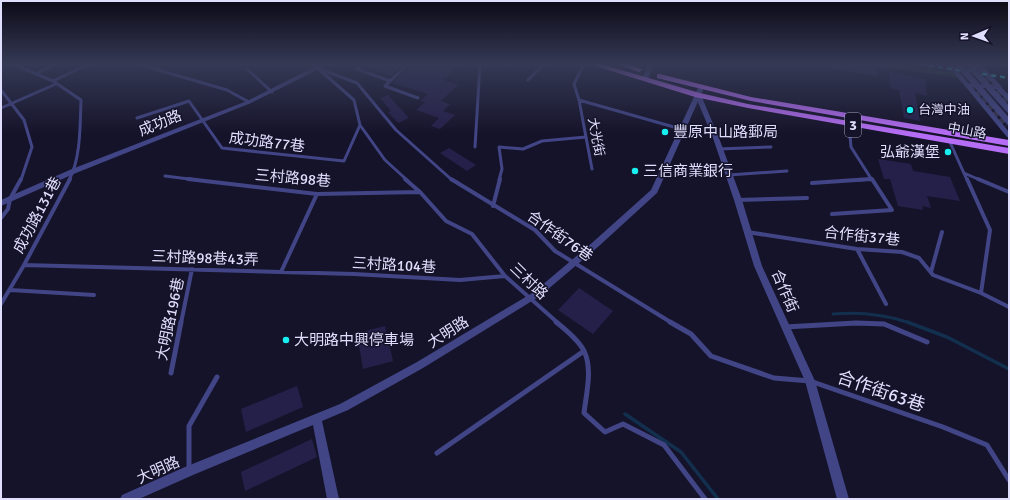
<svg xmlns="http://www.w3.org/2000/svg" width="1010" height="500" font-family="Signika,'Noto Sans TC',sans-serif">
<rect width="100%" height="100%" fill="#15132a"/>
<path fill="#163430" d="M 871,65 L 906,65 L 954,72 L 959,78 Z"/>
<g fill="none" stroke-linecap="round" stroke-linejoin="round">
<path stroke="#132f4e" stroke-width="3" d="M 833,314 C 860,312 884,314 910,323"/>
<path stroke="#132f4e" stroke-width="3.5" d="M 907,322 L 947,337 L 1009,369
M 625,414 L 681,452 L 718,499"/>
</g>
<path fill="#25204a" d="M 365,64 L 403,64 L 391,76 L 364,66 Z
M 411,64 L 460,64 L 443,80 L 458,85 L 441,101 L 450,104 L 443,111 L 455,115 L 440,129 L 431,126 L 439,118 L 416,110 L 425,102 L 420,101 L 428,94 L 393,83 Z
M 833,64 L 862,64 L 876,67 L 878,76 L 832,69 Z
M 889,72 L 925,79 L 927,96 L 915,93 L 920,121 L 904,118 L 899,90 L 891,88 Z
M 388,95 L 409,118 L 398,123 L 388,112 L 391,111 L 380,98 Z
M 449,148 L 476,165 L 467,171 L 440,153 Z
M 878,159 L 911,164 L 913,171 L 950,177 L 960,201 L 927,196 L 931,208 L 922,206 L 923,210 L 898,206 L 890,179 L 884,179 Z
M 579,288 L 613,311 L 593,334 L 558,310 Z
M 385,326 L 393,361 L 363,369 L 357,333 Z
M 297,386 L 303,407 L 246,432 L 241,409 Z
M 312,439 L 317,457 L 245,491 L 241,472 Z"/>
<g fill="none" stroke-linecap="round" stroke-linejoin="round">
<path stroke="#33324a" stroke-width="6" stroke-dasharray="6 3" stroke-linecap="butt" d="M 973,64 L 1009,104
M 970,85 L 1006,126"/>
<path stroke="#414586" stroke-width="3" d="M 13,64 L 53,81 L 81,100 C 80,124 81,159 69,180
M 138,64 L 227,90 L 249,102
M 313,64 L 354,100 L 360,125 L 385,160 L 407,180
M 362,64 L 357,69 L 390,81
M 408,64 L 385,86 L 418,98
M 584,64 L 574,84 L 579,100 L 592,169
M 247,69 L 272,92
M 320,69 L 357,83 L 396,130 L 452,180
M 36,74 L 54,64
M 528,80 L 544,64
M 53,81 L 89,64
M 1,90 L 24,120 L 32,147 L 21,180
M 579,100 L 681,129
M 1,108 L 56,84
M 137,118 L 189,101 L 222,148 L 344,161 L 360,125
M 849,124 L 851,147 L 872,180
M 949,140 L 967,180
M 475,147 L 480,64
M 719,149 L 771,147
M 964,173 L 980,180
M 729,175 L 787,171
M 165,176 L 197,180
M 499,180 L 502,169 L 499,147 L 523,149 L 542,141 L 586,137
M 860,180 L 871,179"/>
<path stroke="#414586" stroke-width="4" d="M 188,179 L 317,194 L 420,192
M 405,179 L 420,192 L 446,221 L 472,234 L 505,276 L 558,323
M 451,179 L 535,230 L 555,251 L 672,323
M 967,179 L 990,230 L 981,293
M 978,179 L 1009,192
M 812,183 L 871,179
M 738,200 L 807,198
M 493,206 L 500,179
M 832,214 L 892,210 L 872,179
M 1,218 L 8,209 L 10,199 L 21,179
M 747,232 L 857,249 L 902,252 L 919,258 L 933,275 L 981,293 L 1009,307
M 857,249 L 886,304
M 24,265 L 354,274 L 460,280 L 505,276
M 281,272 L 317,194
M 931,272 L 942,232
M 10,290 L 94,295
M 1,304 L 24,265 L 70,179
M 181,323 L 192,269"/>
<path stroke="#414586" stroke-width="5" d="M 556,322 C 565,329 579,341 584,351 C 593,369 586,395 584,413 L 605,432 L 623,424 L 664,445 L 705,499
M 670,322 L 691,334 L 711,356 L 774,378 L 810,381 L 943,427 L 987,445 L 1009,480
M 785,327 L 856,323 L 884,324 L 927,342
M 171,373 L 181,322
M 437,453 L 584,351
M 189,469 L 189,426 L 217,377"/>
<path fill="#414586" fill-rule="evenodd" d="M 648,64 L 654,64 L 648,79 L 645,81 L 643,80 L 642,79 Z
M 946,64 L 953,64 L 969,84 L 969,86 L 965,86 Z
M 974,64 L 981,64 L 1002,87 L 1002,89 L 998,89 Z
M 1004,64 L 1009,64 L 1009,67 Z
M 701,86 L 704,88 L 657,193 L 599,246 L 540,296 L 423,368 L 348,410 L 322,421 L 339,499 L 327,499 L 313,425 L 193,475 L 139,499 L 120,499 L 122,495 L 185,467 L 340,404 L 417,362 L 534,292 L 593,242 L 651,190 L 698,88 Z"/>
<path fill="#414586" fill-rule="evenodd" d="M 320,64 L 329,64 L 251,103 L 76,173 L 1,206 L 1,200 L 72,169 L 247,101 Z
M 967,83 L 1000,86 L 1009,95 L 1009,101 L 1007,100 L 996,89 L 972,87 L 1009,132 L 1009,138 L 1007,137 L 965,86 L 964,85 Z
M 698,93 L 701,95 L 719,138 L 742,200 L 762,266 L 815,381 L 849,499 L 837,499 L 805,381 L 754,266 L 734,200 L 713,138 L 695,95 Z"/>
<path fill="#b66df5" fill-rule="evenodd" d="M 589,64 L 601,64 L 700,93 L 748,104 L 1009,148 L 1009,154 L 748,108 L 695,97 Z
M 617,64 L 629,64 L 643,70 L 639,72 Z
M 657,74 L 660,74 L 751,97 L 1009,140 L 1009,146 L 751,101 L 657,78 Z"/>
<path stroke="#18eff0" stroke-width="2.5" stroke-dasharray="5 4" stroke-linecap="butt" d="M 920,64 L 1009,78"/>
<path stroke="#414586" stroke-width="6" d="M 958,64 L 1009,122
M 968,64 L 1009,110"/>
</g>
<linearGradient id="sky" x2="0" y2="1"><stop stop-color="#0c0a17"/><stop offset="0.48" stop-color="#353955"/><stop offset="1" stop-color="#353955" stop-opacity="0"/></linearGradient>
<rect width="1010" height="134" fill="url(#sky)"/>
<g fill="#18eff0" stroke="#15132a" stroke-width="1.5">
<circle cx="910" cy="110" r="4"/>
<circle cx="665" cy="132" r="4"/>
<circle cx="948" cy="152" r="4"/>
<circle cx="635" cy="171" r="4"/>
<circle cx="286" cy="340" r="4"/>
</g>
<g text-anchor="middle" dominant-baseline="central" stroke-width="3" stroke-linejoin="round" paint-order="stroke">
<g font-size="13" fill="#dfdffd" stroke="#15132a" text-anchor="start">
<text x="918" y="110">台灣中油</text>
</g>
<g font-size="13" fill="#dfdffd" stroke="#15132a">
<text transform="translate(967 131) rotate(10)">中山路</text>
<text transform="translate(596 137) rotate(79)">大光街</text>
</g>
<rect fill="#15132a" stroke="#a2a2be" stroke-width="1" x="845" y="113" width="16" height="24" rx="3"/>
<g font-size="14" font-weight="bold" fill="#dfdffd">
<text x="853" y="125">3</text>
</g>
<g font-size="15" fill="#dfdffd" stroke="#15132a">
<text transform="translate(160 123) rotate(-22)">成功路</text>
<text transform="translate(267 142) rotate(7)">成功路77巷</text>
<text transform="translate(293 178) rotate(5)">三村路98巷</text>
<text transform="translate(37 215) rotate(-62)">成功路131巷</text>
<text transform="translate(560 236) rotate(35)">合作街76巷</text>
<text transform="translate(862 236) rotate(6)">合作街37巷</text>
<text transform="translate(205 258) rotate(2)">三村路98巷43弄</text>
<text transform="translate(394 265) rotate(3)">三村路104巷</text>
<text transform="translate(529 281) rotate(44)">三村路</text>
<text transform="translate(785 291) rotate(67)">合作街</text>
<text transform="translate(170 319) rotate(-78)">大明路196巷</text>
<text transform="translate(448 332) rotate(-32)">大明路</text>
<text transform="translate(158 470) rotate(-24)">大明路</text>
</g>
<g font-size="15" fill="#dfdffd" stroke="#15132a" text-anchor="start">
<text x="673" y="132">豐原中山路郵局</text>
<text x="940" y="152" text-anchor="end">弘爺漢堡</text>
<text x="643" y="171">三信商業銀行</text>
<text x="294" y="340">大明路中興停車場</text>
</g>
<g font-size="18" fill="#dfdffd" stroke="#15132a">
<text transform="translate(881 391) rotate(19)">合作街63巷</text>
</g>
</g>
<rect width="1010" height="500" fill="none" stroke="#dfdffd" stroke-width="4"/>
<g transform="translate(974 36) rotate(268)" stroke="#15132a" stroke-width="3" paint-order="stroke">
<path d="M0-3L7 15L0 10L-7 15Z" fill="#dfdffd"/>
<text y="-6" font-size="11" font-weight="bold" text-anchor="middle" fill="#dfdffd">N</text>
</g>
</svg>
